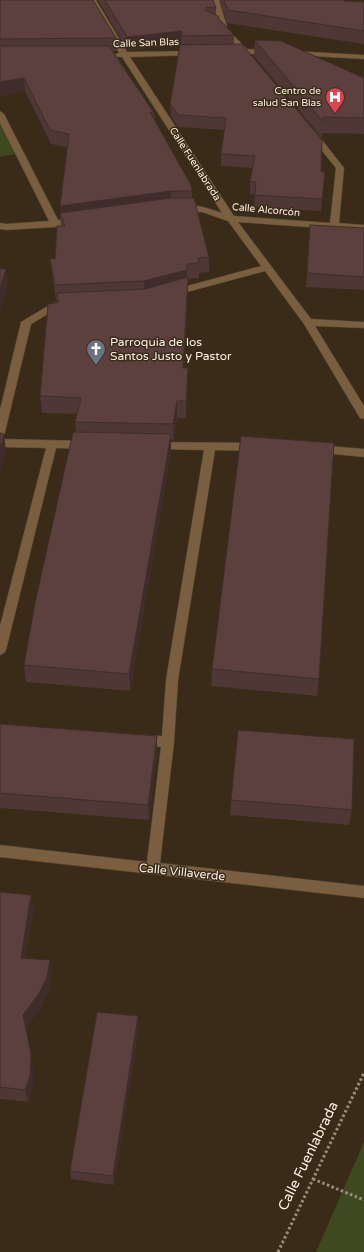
<svg xmlns="http://www.w3.org/2000/svg" width="364" height="1252" font-family="'Varela Round',sans-serif">
<rect width="100%" height="100%" fill="#392b17"/>
<path fill="#3f4920" d="M 0,114 L 20,153 L 0,157 Z
M 364,1142 L 364,1252 L 316,1252 Z"/>
<g fill="none" stroke-linecap="round" stroke-linejoin="round">
<g stroke="#544734" stroke-width="1">
<path id="minor" d="M 88,0 L 96,0 L 127,52 L 195,51 L 199,53 L 195,55 L 130,57 L 234,216 L 330,223 L 336,168 L 309,135 L 308,133 L 309,131 L 315,131 L 344,168 L 339,223 L 364,225 L 364,231 L 238,222 L 311,319 L 364,322 L 364,328 L 315,326 L 364,406 L 364,419 L 360,418 L 304,324 L 265,271 L 172,296 L 169,295 L 167,293 L 169,291 L 261,266 L 228,221 L 202,212 L 181,212 L 176,209 C 185,200 212,209 222,213 L 122,57 L 114,57 L 113,55 L 119,53 Z
M 211,0 L 219,0 L 228,30 L 247,49 L 271,50 L 275,52 L 274,54 L 251,54 L 247,56 L 242,54 L 230,53 L 230,49 L 237,49 L 220,31 Z
M 292,51 L 364,55 L 364,59 L 295,55 L 292,55 Z
M 0,111 L 4,114 L 58,220 L 79,219 L 81,221 L 79,223 L 55,227 L 6,230 L 0,229 L 0,223 L 6,224 L 49,221 L 0,123 Z
M 61,302 L 64,303 L 66,305 L 64,307 L 58,308 L 31,324 L 5,432 L 4,435 L 0,436 L 0,410 L 21,322 L 53,303 Z
M 0,439 L 87,441 L 91,442 L 92,445 L 91,448 L 87,449 L 56,448 L 6,650 L 4,653 L 0,655 L 0,626 L 46,448 L 0,447 Z
M 155,442 L 255,443 L 259,444 L 260,447 L 259,450 L 255,451 L 215,450 L 178,680 L 174,742 L 160,863 L 364,886 L 364,898 L 0,857 L 0,845 L 147,862 L 161,747 L 135,744 L 134,740 L 135,736 L 140,735 L 162,736 L 166,680 L 204,450 L 151,449 L 150,446 L 151,443 Z
M 317,445 L 364,449 L 364,457 L 313,452 L 312,449 L 313,446 Z"/>
</g>
<path stroke="#9a8e7e" stroke-width="3" stroke-dasharray="2.5 2.5" stroke-linecap="butt" d="M 313,1179 L 364,1200
M 278,1252 L 364,1073"/>
<use href="#minor" fill="#795e3f" fill-rule="evenodd"/>
</g>
<path fill="#4e3735" d="M 0,0 L 116,38 L 116,51 L 113,51 L 154,113 L 155,120 L 192,191 L 192,198 L 209,257 L 209,272 L 199,273 L 199,278 L 188,279 L 188,294 L 184,368 L 188,385 L 186,418 L 177,418 L 173,440 L 171,440 L 171,452 L 130,691 L 26,682 L 24,665 L 76,433 L 75,422 L 77,414 L 42,413 L 40,396 L 58,303 L 58,300 L 56,300 L 52,274 L 50,259 L 55,259 L 61,226 L 60,213 L 61,212 L 67,147 L 51,144 L 25,91 L 0,96 Z
M 98,0 L 213,0 L 216,8 L 216,15 L 234,35 L 234,44 L 321,172 L 325,172 L 321,211 L 254,207 L 255,195 L 250,194 L 250,182 L 253,168 L 221,166 L 221,154 L 225,130 L 178,127 L 171,116 L 170,104 L 181,44 L 127,50 Z
M 220,0 L 344,0 L 344,1 L 364,2 L 364,44 L 227,23 Z
M 255,40 L 364,78 L 364,134 L 322,133 L 322,138 L 254,56 Z
M 364,228 L 364,290 L 306,287 L 309,238 Z
M 212,669 L 319,679 L 317,696 L 211,686 Z
M 0,724 L 157,752 L 149,820 L 0,808 Z
M 231,800 L 352,810 L 349,825 L 230,815 Z
M 0,892 L 31,895 L 34,909 L 25,959 L 52,974 L 49,990 L 42,1005 L 26,1028 L 33,1066 L 33,1088 L 28,1102 L 0,1099 Z
M 138,1016 L 139,1026 L 114,1185 L 71,1179 L 70,1171 Z"/>
<path fill="#402d2b" d="M 182,31 L 181,44 L 127,50 L 127,37 Z
M 24,78 L 25,91 L 0,96 L 0,82 Z
M 171,191 L 171,205 L 61,215 L 60,206 Z
M 6,269 L 8,286 L 0,312 L 0,288 Z
M 187,270 L 187,285 L 145,297 L 144,281 Z
M 188,277 L 188,294 L 183,385 L 183,368 Z
M 188,368 L 188,385 L 186,418 L 186,401 Z
M 177,401 L 177,418 L 173,440 L 173,424 Z
M 4,434 L 6,451 L 0,474 L 0,449 Z
M 171,434 L 171,452 L 130,691 L 129,674 Z
M 157,736 L 157,752 L 149,820 L 148,805 Z
M 31,895 L 34,909 L 23,972 L 21,958 Z
M 50,960 L 52,974 L 49,990 L 42,1005 L 26,1028 L 33,1066 L 33,1088 L 28,1102 L 25,1090 L 23,1015 Z
M 138,1016 L 139,1026 L 114,1185 L 113,1176 Z"/>
<path fill="#5b403e" stroke="#402d2b" d="M 0,0 L 93,0 L 116,38 L 0,39 Z
M 105,0 L 213,0 L 216,8 L 206,7 L 205,10 L 218,16 L 219,19 L 234,35 L 181,36 L 182,31 L 127,37 Z
M 224,0 L 344,0 L 344,1 L 364,2 L 364,31 L 228,10 Z
M 255,40 L 281,41 L 364,78 L 364,118 L 323,117 L 323,122 Z
M 242,44 L 322,140 L 321,172 L 325,172 L 322,199 L 255,195 L 256,182 L 250,182 L 255,156 L 221,154 L 226,118 L 178,115 L 170,104 L 180,45 Z
M 0,46 L 109,46 L 154,113 L 150,112 L 191,185 L 192,191 L 171,191 L 60,206 L 69,134 L 50,130 L 24,78 L 0,82 Z
M 171,198 L 194,198 L 209,257 L 198,258 L 199,263 L 187,264 L 187,270 L 144,281 L 55,285 L 50,259 L 55,259 L 57,226 L 65,226 L 60,213 Z
M 310,225 L 364,228 L 364,277 L 307,273 Z
M 0,269 L 6,269 L 0,288 Z
M 188,277 L 183,368 L 188,368 L 186,401 L 177,401 L 173,424 L 75,422 L 81,398 L 40,396 L 48,304 L 58,303 L 57,293 L 145,289 Z
M 73,432 L 171,434 L 129,674 L 24,665 L 35,603 Z
M 0,433 L 4,434 L 0,449 Z
M 241,436 L 334,443 L 319,679 L 212,669 Z
M 0,724 L 157,736 L 148,805 L 0,793 Z
M 238,730 L 354,739 L 352,810 L 231,800 Z
M 0,892 L 31,895 L 21,958 L 50,960 L 47,977 L 40,992 L 23,1015 L 31,1054 L 30,1076 L 25,1090 L 0,1087 Z
M 97,1012 L 138,1016 L 113,1176 L 70,1171 Z"/>
<defs>
<g id="hospital-pin" transform="scale(1)"><path d="M0 17L-7.5 6A9.5 9.5 0 1 1 7.5 6Z" fill="#e0444e" stroke="#392b17"/><path d="M-5-5h3v3.5h4V-5h3V5h-3V1.5h-4V5h-3Z" fill="#fff"/></g>
<g id="church-pin" transform="scale(1)"><path d="M0 17L-7.5 6A9.5 9.5 0 1 1 7.5 6Z" fill="#6b7280" stroke="#392b17"/><path d="M-1.2-6h2.4v3.5h3.3v2.4h-3.3V6h-2.4V-.1h-3.3v-2.4h3.3Z" fill="#fff"/></g>
</defs>
<g fill-rule="evenodd">
<use href="#hospital-pin" x="335" y="97"/>
<use href="#church-pin" x="96" y="349"/>
</g>
<g text-anchor="middle" dominant-baseline="central" stroke-width="3" stroke-linejoin="round" paint-order="stroke">
<g font-size="10" fill="#fbf1e5" stroke="#392b17">
<text transform="translate(146 43) rotate(-2)">Calle San Blas</text>
<text transform="translate(195 164) rotate(57)">Calle Fuenlabrada</text>
<text transform="translate(266 210) rotate(5)">Calle Alcorcón</text>
</g>
<g font-size="10" fill="#fbf1e5" stroke="#392b17" text-anchor="end">
<text x="321" y="91">Centro de<tspan x="321" dy="12">salud San Blas</tspan></text>
</g>
<g font-size="12" fill="#fbf1e5" stroke="#392b17" text-anchor="start">
<text x="110" y="342">Parroquia de los<tspan x="110" dy="14">Santos Justo y Pastor</tspan></text>
</g>
<g font-size="12" fill="#fbf1e5" stroke="#392b17">
<text transform="translate(182 872) rotate(6)">Calle Villaverde</text>
</g>
<g font-size="14" fill="#fbf1e5" stroke="#392b17">
<text transform="translate(308 1156) rotate(-64)">Calle Fuenlabrada</text>
</g>
</g>
</svg>
